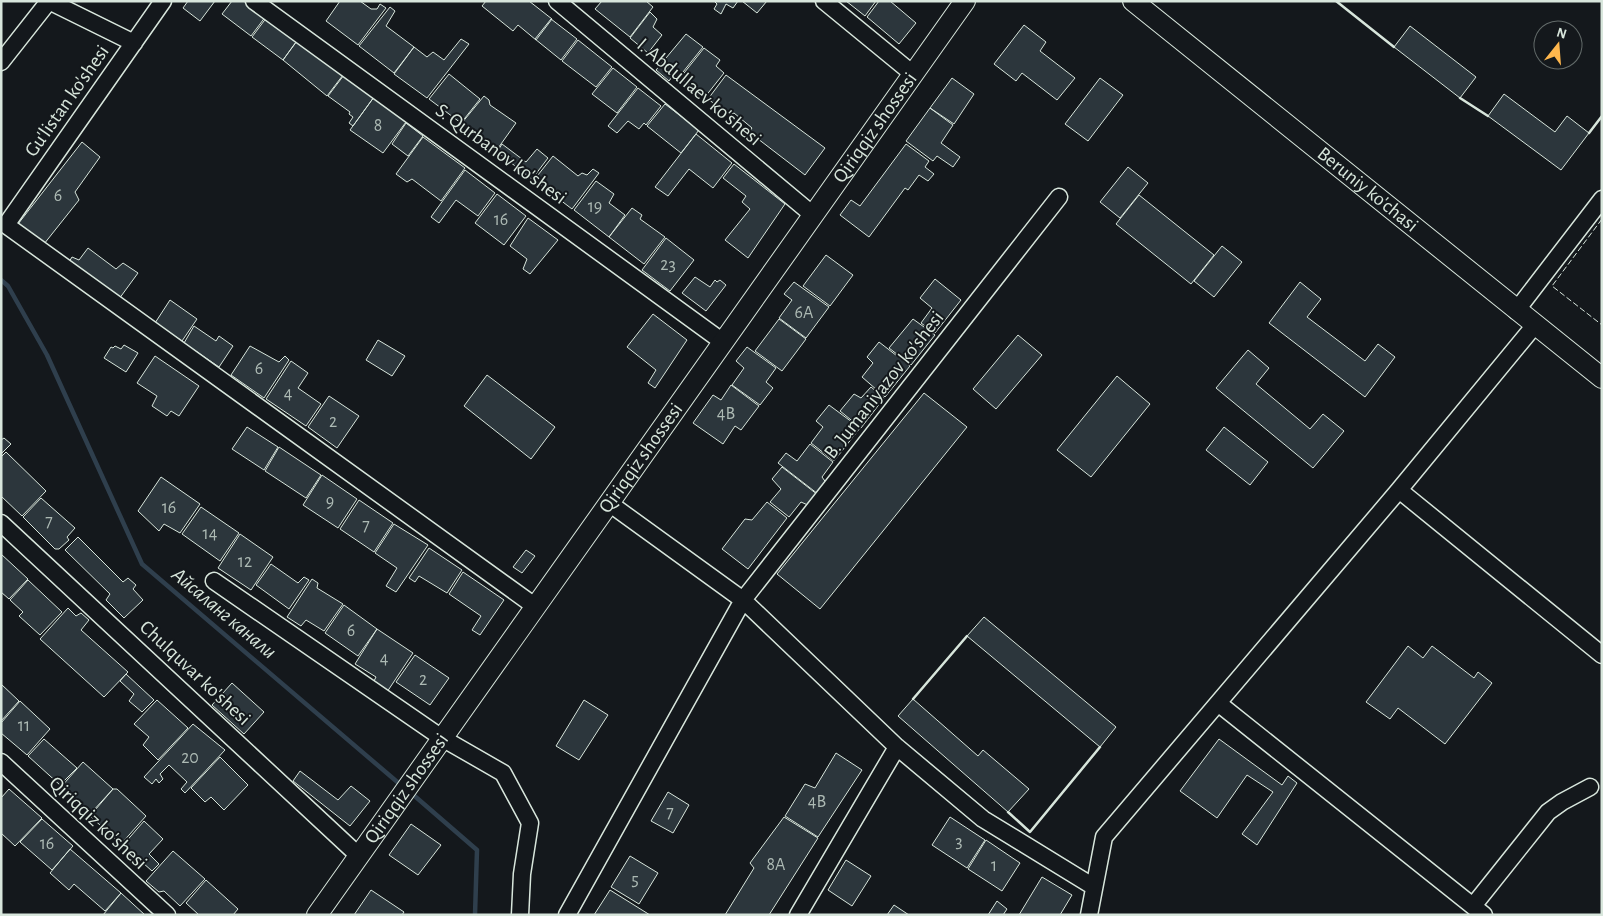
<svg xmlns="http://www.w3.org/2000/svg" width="1603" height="916" font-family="'Alegreya Sans',sans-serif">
<rect width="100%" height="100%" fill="#14181c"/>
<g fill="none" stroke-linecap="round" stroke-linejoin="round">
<path stroke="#2f3f4d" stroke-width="4.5" d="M 1,280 L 8,286 L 47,355 L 142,564 L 402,786
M 410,792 L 477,850 L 475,915"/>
</g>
<path fill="#2c363c" stroke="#d8e6dc" d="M 188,1 L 215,1 L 200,21 L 183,8 Z
M 232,1 L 254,1 L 266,16 L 251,36 L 222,14 Z
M 340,1 L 360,1 L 371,9 L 377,9 L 380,4 L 386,8 L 358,45 L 326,21 Z
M 486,1 L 529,1 L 552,19 L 536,40 L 518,25 L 513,31 L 482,6 Z
M 602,1 L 646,1 L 653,7 L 630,37 L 595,9 Z
M 714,1 L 738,1 L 733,8 L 726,4 L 721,14 L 714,9 L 717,4 Z
M 742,1 L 767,1 L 757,13 Z
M 846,1 L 876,1 L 865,16 Z
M 879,1 L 890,1 L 916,23 L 899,44 L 867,17 Z
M 390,7 L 395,11 L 386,26 L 414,47 L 394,73 L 359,46 Z
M 650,12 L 657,19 L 653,27 L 662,35 L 648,53 L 630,38 Z
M 267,17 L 301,35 L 283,60 L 252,37 Z
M 551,19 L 577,39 L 561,60 L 535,39 Z
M 1024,25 L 1046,42 L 1040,51 L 1075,78 L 1057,100 L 1022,73 L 1016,81 L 994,64 Z
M 1410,26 L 1476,77 L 1460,98 L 1394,47 Z
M 686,34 L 703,47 L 679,77 L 674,74 L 669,81 L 656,70 Z
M 461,39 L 469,44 L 427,98 L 394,74 L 414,47 L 427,57 L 433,52 L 444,60 Z
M 578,40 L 612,67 L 596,87 L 562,61 Z
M 297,41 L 343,75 L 327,96 L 283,60 Z
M 704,48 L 720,60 L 716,66 L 724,73 L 705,97 L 680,78 Z
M 613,68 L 637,87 L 617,113 L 592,94 Z
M 449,74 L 480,99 L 461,123 L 429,99 Z
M 344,75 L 374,97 L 353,126 L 349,123 L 353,117 L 349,114 L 350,112 L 328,96 Z
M 726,75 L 825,148 L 805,175 L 749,132 L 752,128 L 734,113 L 729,115 L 708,99 Z
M 952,78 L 974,94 L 954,124 L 930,108 Z
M 1100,78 L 1123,95 L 1088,141 L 1065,124 Z
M 638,88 L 661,106 L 646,125 L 644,123 L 639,129 L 628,121 L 617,133 L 608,126 Z
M 1504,94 L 1555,132 L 1567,116 L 1589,133 L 1561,170 L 1488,116 Z
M 484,96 L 489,100 L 490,105 L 516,123 L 496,151 L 461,124 Z
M 374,97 L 406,122 L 383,153 L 350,130 Z
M 665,104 L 699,130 L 681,153 L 647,126 Z
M 930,108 L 953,125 L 941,143 L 960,157 L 953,167 L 937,156 L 933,161 L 906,141 Z
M 406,123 L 423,136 L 408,156 L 392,144 Z
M 696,134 L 732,163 L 713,188 L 689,169 L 668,196 L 655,187 Z
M 423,137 L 465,168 L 441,201 L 412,179 L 407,182 L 396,174 Z
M 82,142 L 100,157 L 75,192 L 79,200 L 44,244 L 18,224 Z
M 502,144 L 526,162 L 537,149 L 548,158 L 532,179 L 497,152 Z
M 906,144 L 929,161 L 925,167 L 934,174 L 928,181 L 919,175 L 908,190 L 905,188 L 869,237 L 840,215 L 851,200 L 860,206 Z
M 553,156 L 578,176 L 582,173 L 587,175 L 593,169 L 599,173 L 572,209 L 534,180 Z
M 734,164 L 785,204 L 748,258 L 725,240 L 750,209 L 742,202 L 746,196 L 723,178 Z
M 1128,167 L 1148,183 L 1120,218 L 1100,202 Z
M 465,170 L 495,193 L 478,216 L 456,200 L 439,223 L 431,217 Z
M 596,181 L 614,194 L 609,203 L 625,215 L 609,237 L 574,210 Z
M 497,194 L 526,216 L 504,245 L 475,223 Z
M 1139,195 L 1214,255 L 1191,284 L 1116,224 Z
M 632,208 L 642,215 L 640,219 L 665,237 L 644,264 L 609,237 Z
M 528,218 L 558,240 L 530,274 L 523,269 L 527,259 L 510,246 Z
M 666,238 L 694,260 L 670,291 L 642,270 Z
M 1222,246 L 1242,262 L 1214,297 L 1194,281 Z
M 88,248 L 116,269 L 123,263 L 138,273 L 119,299 L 69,262 L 72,257 L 79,260 Z
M 826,255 L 853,275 L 830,306 L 803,286 Z
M 695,277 L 710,287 L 715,280 L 717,282 L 720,280 L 726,285 L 706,311 L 682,293 Z
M 935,279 L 961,300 L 935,333 L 921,323 L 932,308 L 920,298 Z
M 794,282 L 829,307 L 806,338 L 779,318 L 792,300 L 784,294 Z
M 1300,282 L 1321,299 L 1307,317 L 1365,361 L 1378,344 L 1395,357 L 1365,397 L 1269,323 Z
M 170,300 L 197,319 L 182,341 L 155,323 Z
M 653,314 L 687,340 L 655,388 L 648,383 L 656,370 L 627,347 Z
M 779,319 L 806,339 L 782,371 L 755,351 Z
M 913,319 L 935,335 L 911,365 L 889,348 Z
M 194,326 L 216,341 L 219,336 L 233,346 L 219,367 L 184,343 Z
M 1018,335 L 1042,355 L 996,409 L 973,389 Z
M 378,340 L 405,356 L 392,376 L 366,360 Z
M 879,342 L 910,366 L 885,397 L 862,377 L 873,363 L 867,357 Z
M 124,345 L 138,353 L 126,372 L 104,358 L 111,347 L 113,348 L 115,346 L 121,349 Z
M 250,346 L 279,362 L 285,356 L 289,360 L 264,398 L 231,375 Z
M 747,347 L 776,368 L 766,382 L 773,388 L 760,405 L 732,385 L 744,368 L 736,361 Z
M 1248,350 L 1269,368 L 1256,384 L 1310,429 L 1323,414 L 1344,431 L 1313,468 L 1216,388 Z
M 155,356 L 199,386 L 179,416 L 171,411 L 167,416 L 152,406 L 157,396 L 137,383 Z
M 291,361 L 308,373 L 298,388 L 321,404 L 306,426 L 266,399 Z
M 487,375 L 555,427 L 531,459 L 464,406 Z
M 1117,376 L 1150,404 L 1091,477 L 1057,450 Z
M 731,385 L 759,406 L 741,430 L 735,426 L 723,444 L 693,423 L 713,395 L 721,400 Z
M 871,387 L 884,398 L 861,428 L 840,411 L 854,394 L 861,398 Z
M 924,393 L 967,427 L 820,609 L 777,574 Z
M 329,396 L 359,416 L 337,448 L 308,427 Z
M 829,405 L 860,428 L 834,461 L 811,443 L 823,427 L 816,421 Z
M 247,427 L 278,447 L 264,470 L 232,449 Z
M 1224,427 L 1268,462 L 1250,485 L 1206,450 Z
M 4,438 L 11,444 L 1,454 L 1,440 Z
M 810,444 L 833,462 L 822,477 L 827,484 L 818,494 L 778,463 L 786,453 L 797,461 Z
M 279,447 L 321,475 L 306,498 L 265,471 Z
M 6,452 L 46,491 L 22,516 L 1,496 L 1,457 Z
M 782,467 L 818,495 L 810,506 L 801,502 L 789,517 L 770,502 L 781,489 L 772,479 Z
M 322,475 L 357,499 L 338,528 L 303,505 Z
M 161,477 L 200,504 L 180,533 L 164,524 L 159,531 L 138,511 Z
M 41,498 L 75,528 L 67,537 L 69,540 L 59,549 L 55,549 L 23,517 Z
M 359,500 L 393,523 L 374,552 L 340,529 Z
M 767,502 L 787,518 L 748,569 L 722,549 L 745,519 L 752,520 Z
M 201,507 L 239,533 L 220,561 L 182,534 Z
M 394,524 L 428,545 L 396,592 L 386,586 L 397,568 L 375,553 Z
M 240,534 L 273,557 L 251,590 L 218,568 Z
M 78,537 L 123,582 L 128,578 L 136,585 L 133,589 L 143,600 L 124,618 L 106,600 L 110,594 L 65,550 Z
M 429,548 L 462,570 L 447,593 L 419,576 L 415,582 L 409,578 Z
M 526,550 L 535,556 L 522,573 L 513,567 Z
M 1,554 L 28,579 L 9,599 L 1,592 Z
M 271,564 L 298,583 L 304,577 L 309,580 L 289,609 L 256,585 Z
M 463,572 L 504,600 L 480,635 L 472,630 L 481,616 L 449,594 Z
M 312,579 L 318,583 L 317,588 L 343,604 L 324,631 L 306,620 L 301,626 L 287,617 Z
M 28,580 L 62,612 L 40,635 L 19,616 L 23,612 L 10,600 Z
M 344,605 L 377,629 L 358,656 L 325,633 Z
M 68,608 L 76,616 L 81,613 L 89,620 L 81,630 L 128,672 L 104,697 L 40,639 Z
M 984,617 L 1116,727 L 1100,747 L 967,636 Z
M 377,629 L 413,653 L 387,692 L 373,683 L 376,677 L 355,664 Z
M 1408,646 L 1423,658 L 1432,646 L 1474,678 L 1478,672 L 1492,683 L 1445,744 L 1398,708 L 1390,719 L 1366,702 Z
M 415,655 L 449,678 L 430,705 L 396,682 Z
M 126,674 L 154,700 L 142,712 L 129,701 L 134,694 L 120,681 Z
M 232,683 L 264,712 L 244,734 L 212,705 Z
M 1,684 L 19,701 L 1,721 Z
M 913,699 L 978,756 L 983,750 L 1029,789 L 1008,812 L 898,716 Z
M 157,700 L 188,728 L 158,760 L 143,745 L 149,737 L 134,724 Z
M 584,700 L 608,715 L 579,760 L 556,746 Z
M 20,701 L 50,729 L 27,755 L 1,733 L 1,723 Z
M 193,724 L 225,750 L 185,793 L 181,789 L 187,782 L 169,765 L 160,774 L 163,779 L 159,783 L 156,779 L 152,784 L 144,777 Z
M 44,739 L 77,768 L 60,785 L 28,756 Z
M 1219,739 L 1282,785 L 1288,776 L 1297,783 L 1257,845 L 1242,834 L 1273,792 L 1247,775 L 1217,818 L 1180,791 Z
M 836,753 L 862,770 L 818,837 L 785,816 L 805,784 L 815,788 Z
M 220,757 L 248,785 L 224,810 L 211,797 L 205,802 L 191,788 Z
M 83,762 L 113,789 L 91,813 L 61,787 Z
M 300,771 L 338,800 L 351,786 L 370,801 L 350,826 L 293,781 Z
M 9,789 L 42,818 L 15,846 L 1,833 L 1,798 Z
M 113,789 L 117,789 L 146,816 L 121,844 L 90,816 Z
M 668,792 L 689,805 L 673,833 L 651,821 Z
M 784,817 L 818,838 L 769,915 L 725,915 L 754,868 L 750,863 Z
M 950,817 L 985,840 L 967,868 L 932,845 Z
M 42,819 L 73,846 L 52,870 L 20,842 Z
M 144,821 L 163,839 L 149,854 L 159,864 L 152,871 L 123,845 Z
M 411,824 L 441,845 L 418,875 L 389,855 Z
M 986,840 L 1020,863 L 1002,891 L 968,869 Z
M 70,849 L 121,893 L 105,911 L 74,884 L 69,890 L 50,873 Z
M 173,851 L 205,879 L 180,906 L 164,891 L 159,892 L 146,881 Z
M 630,856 L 658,873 L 639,904 L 611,887 Z
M 846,860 L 871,876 L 852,906 L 828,890 Z
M 1042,877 L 1072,895 L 1060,915 L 1019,915 Z
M 206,880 L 238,909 L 233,915 L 199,915 L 186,903 Z
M 371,890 L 404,912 L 402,915 L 354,915 Z
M 610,890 L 650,915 L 594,915 Z
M 121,893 L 145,915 L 103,915 Z
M 997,901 L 1007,909 L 1003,915 L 988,915 Z
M 894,905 L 909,915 L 887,915 Z"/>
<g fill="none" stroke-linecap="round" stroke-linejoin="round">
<g stroke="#d8e6dc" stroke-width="19">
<path id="minor" d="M 163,1 L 6,225 L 536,607
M 254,1 L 723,342
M 557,1 L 813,215
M 824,1 L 913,74
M 1,62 L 49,1 L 134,43
M 1516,311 L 1602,199
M 1399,490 L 1602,655
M 609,503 L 743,600 L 897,747 L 983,819 L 1094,887
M 1,523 L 359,856
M 214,581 L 442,738 L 503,773 L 530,823 L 522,874 L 520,915
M 1218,703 L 1484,915
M 1,762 L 167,915
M 1473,906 L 1548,812 L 1562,802 L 1590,787
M 567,915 L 743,600 L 1059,197
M 798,915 L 897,747
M 1089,915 L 1104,837 L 1399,490 L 1535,325"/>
</g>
<g stroke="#d8e6dc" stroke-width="22">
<g id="major">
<path id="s1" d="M 1133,1 L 1602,378"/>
<path id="s2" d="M 317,915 L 965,1"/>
</g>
</g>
<use href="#minor" stroke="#14181c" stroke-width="16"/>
<use href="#major" stroke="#14181c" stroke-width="20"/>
<path stroke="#d8e6dc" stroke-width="1" stroke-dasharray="6 2.5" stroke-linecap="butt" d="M 1602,219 L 1552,286 L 1602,325"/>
<path stroke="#d8e6dc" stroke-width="2.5" d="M 1336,1 L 1394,47
M 1460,98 L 1488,116
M 1589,133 L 1602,116
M 913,699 L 967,636
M 1008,812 L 1030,832 L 1100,747"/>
</g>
<g text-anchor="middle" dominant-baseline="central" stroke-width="4" stroke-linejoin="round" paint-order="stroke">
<g font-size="18" fill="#adbab4">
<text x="378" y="126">8</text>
<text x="58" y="196">6</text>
<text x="595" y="207">19</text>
<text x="501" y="220">16</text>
<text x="668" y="265">23</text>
<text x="804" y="313">6A</text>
<text x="259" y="369">6</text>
<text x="288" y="394">4</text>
<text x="726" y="414">4B</text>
<text x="333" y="422">2</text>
<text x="330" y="502">9</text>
<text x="169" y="508">16</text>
<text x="49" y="522">7</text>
<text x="366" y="526">7</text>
<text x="210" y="534">14</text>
<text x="245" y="562">12</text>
<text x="351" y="631">6</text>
<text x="384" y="659">4</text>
<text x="423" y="680">2</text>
<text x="24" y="726">11</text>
<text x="190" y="758">20</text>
<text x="817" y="802">4B</text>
<text x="670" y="813">7</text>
<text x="959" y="842">3</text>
<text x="47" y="844">16</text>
<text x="776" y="865">8A</text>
<text x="994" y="866">1</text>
<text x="635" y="880">5</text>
</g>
<g font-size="20" fill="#d8e6dc" stroke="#14181c">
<text transform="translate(699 92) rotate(40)">I. Abdullaev ko'shesi</text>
<text transform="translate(67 101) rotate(-55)">Gu'listan ko'shesi</text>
<text stroke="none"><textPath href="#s2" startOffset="965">Qiriqqiz shossesi</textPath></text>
<text transform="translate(501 154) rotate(36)">S. Qurbanov ko'shesi</text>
<text stroke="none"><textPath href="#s1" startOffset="301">Beruniy ko'chasi</textPath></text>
<text transform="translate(884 385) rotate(-52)">B. Jumaniyazov ko'shesi</text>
<text stroke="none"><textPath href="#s2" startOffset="560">Qiriqqiz shossesi</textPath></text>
<text transform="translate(195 673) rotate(43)">Chulquvar ko'shesi</text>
<text stroke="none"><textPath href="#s2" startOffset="155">Qiriqqiz shossesi</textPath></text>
<text transform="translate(98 823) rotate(43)">Qiriqqiz ko'shesi</text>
</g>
<g font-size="21" font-style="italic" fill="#d8e6dc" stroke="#14181c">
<text transform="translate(224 613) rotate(40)">Айсаланг канали</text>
</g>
</g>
<rect width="1603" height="916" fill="none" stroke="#d8e6dc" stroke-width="5"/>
<g transform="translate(1558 45) rotate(17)"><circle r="24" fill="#14181c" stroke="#626a69"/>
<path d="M0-4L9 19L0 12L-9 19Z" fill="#ffb74d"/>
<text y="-8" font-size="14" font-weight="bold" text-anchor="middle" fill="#d8e6dc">N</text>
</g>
</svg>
